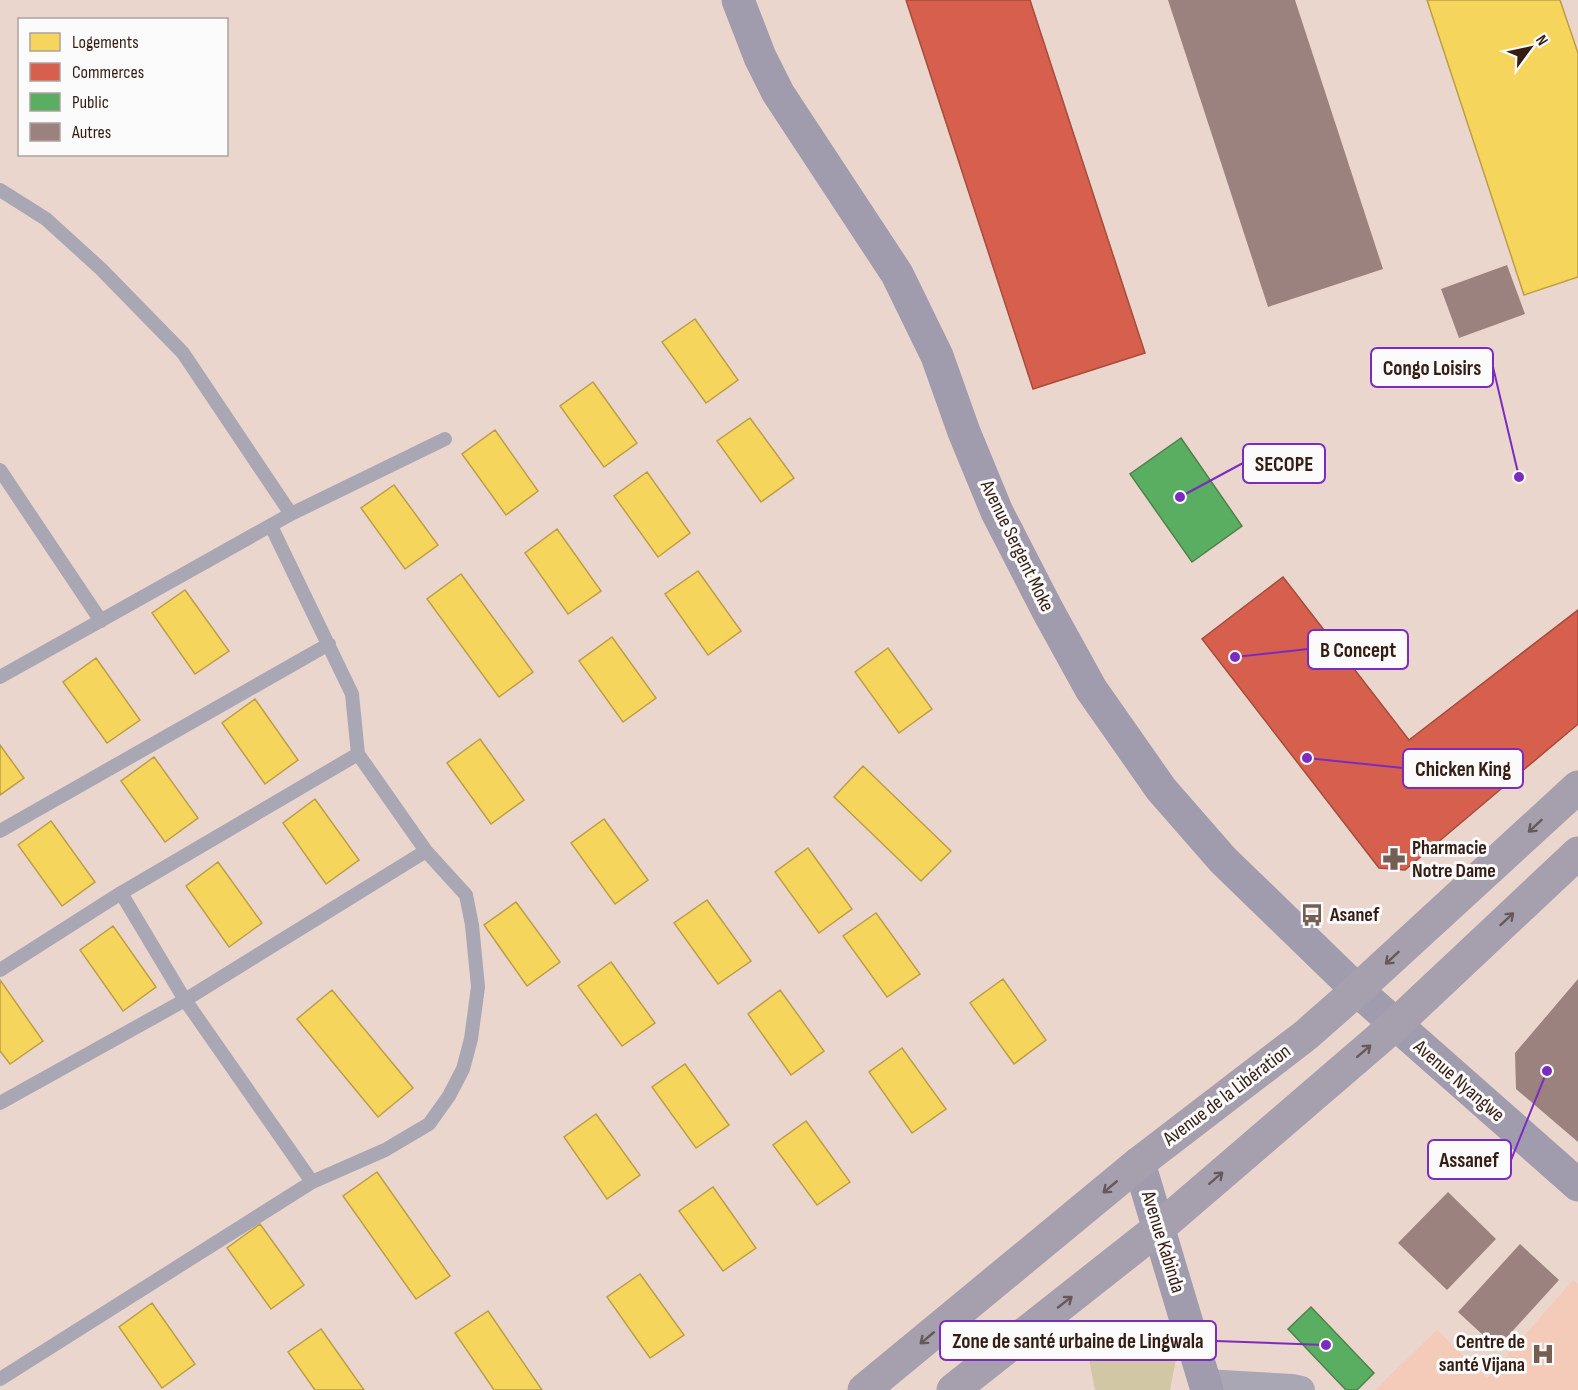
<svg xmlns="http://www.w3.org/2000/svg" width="1578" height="1390" font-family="'Sofia Sans Condensed',sans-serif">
<rect width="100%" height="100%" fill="#ebd6cd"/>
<path fill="#f4cab9" d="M 1573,1280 L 1578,1284 L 1578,1390 L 1375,1390 L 1437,1330 L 1487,1378 Z"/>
<path fill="#d2c7a5" d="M 1136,1320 L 1167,1341 L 1176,1359 L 1170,1390 L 1095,1390 L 1088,1354 C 1101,1338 1116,1326 1136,1320 Z"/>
<path fill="#f6d55c" stroke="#bc9e46" stroke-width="1.5" d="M 1427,0 L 1560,0 L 1578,53 L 1578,277 L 1524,295 Z
M 695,319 L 738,380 L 706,403 L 662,342 Z
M 593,382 L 637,443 L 604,467 L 560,406 Z
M 750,418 L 794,478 L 761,502 L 717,441 Z
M 495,430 L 538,491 L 506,515 L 462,454 Z
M 647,472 L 690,533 L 658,557 L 614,496 Z
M 394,485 L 438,545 L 405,569 L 361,508 Z
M 557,529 L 601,591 L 568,614 L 525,553 Z
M 698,571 L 741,631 L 708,655 L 665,594 Z
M 461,574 L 533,672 L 499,697 L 427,599 Z
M 185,590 L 229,651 L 195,674 L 152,613 Z
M 612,637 L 656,698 L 623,722 L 579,661 Z
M 888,648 L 932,709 L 899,733 L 855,672 Z
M 96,658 L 140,720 L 107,743 L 63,682 Z
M 255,699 L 298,760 L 265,784 L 222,723 Z
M 480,739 L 524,800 L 491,824 L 447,763 Z
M 0,745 L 24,778 L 0,795 Z
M 154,757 L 198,818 L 165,842 L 121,781 Z
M 863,766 L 951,851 L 921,881 L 834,797 Z
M 315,799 L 359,860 L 326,884 L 283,823 Z
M 604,819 L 648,880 L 615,904 L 571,843 Z
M 51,821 L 95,882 L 62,906 L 18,845 Z
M 808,848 L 852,909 L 819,933 L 775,872 Z
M 218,862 L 262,923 L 229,947 L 186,886 Z
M 707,900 L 751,961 L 718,984 L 674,923 Z
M 516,902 L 560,962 L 527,986 L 484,925 Z
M 876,913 L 920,974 L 887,997 L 843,936 Z
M 113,926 L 156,987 L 123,1011 L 80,950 Z
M 611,962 L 655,1023 L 622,1046 L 578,986 Z
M 1003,979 L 1046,1040 L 1014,1064 L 970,1003 Z
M 0,980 L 43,1041 L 10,1064 L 0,1051 Z
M 332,990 L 413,1088 L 378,1117 L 297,1019 Z
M 780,990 L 824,1051 L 791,1075 L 748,1014 Z
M 902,1048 L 946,1109 L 912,1133 L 869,1072 Z
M 685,1064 L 729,1125 L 696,1148 L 652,1087 Z
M 596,1114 L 640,1175 L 607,1199 L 564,1137 Z
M 806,1121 L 850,1182 L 817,1205 L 773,1145 Z
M 377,1172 L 450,1276 L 416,1299 L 343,1196 Z
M 713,1187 L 756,1248 L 723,1271 L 679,1211 Z
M 260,1224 L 304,1285 L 271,1309 L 227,1248 Z
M 640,1274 L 684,1335 L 650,1358 L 607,1297 Z
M 152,1303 L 195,1364 L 162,1388 L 119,1327 Z
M 488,1311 L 542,1390 L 494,1390 L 455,1333 Z
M 321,1329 L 364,1390 L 315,1390 L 288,1352 Z"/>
<path fill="#d6604d" stroke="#a64c3c" stroke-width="1.5" d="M 906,0 L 1030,0 L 1145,353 L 1033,389 Z
M 1283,577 L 1409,740 L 1578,610 L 1578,724 L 1405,870 L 1379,868 L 1202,639 Z"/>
<path fill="#5aae61" stroke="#4f824a" stroke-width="1.5" d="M 1181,438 L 1242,526 L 1192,562 L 1130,474 Z
M 1311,1307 L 1374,1373 L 1357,1390 L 1346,1390 L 1288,1329 Z"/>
<path fill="#9c827f" d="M 1168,0 L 1295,0 L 1383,269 L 1268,307 Z
M 1507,265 L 1525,314 L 1459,338 L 1441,289 Z
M 1578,979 L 1578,1142 L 1516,1089 L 1515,1053 Z
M 1448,1192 L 1496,1239 L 1447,1290 L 1398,1243 Z
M 1520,1244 L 1559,1280 L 1497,1348 L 1458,1312 Z"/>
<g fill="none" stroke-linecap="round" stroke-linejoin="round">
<path stroke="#aaa7b5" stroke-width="14" d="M 0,190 L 46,219 L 101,269 L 183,353 L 291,514
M 0,470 L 101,621
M 0,677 L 291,514 L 445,439
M 0,831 L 329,644
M 121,893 L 185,1000 L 312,1182
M 0,970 L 121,893 L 358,754
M 0,1103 L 185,1000 L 426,851
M 0,1379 L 312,1182 L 385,1150 L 429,1124 L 449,1096 L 463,1069 L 471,1039 L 478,987 L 472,925 L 466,895 L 426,851 L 358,754 L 352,694 L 271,526"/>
<path stroke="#aaa7b5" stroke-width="28" d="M 1205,1383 L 1292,1388 L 1301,1390"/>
<path stroke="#a09cae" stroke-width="33" d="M 738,0 L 760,57 L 778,93 L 897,274 L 937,356 L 964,432 L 997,512 L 1048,611 L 1091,689 L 1161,789 L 1223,860 L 1357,990 L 1578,1185
M 1139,1163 L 1207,1390"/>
<path stroke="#a59fae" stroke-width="33" d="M 864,1390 L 1139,1163 L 1306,1035 L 1357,990 L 1578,787
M 953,1390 L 1160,1227 L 1395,1025 L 1578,853"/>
</g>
<defs><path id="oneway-shaft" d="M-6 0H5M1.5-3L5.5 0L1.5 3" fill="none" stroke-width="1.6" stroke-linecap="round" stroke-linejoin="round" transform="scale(1.5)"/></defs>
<g stroke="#675859">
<use href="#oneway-shaft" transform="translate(1535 826) rotate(137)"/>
<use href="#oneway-shaft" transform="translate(1507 919) rotate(-43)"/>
<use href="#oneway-shaft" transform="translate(1392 958) rotate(137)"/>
<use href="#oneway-shaft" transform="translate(1364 1051) rotate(-41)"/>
<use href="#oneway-shaft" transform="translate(1216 1178) rotate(-41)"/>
<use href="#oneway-shaft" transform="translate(1110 1187) rotate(140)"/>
<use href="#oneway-shaft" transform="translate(1065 1302) rotate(-38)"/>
<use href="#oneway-shaft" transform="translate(927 1338) rotate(140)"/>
</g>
<defs>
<g id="pharmacy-bare" transform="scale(1.8)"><path d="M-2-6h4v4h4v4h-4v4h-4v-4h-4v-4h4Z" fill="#755e54" stroke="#fbfbfb" stroke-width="2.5" paint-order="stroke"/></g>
<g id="bus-bare" transform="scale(1.8)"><path d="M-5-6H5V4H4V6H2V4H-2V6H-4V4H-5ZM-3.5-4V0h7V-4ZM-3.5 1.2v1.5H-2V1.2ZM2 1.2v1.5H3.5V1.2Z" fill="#755e54" stroke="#fbfbfb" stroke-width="2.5" paint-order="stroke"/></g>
<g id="hospital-bare" transform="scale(1.8)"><path d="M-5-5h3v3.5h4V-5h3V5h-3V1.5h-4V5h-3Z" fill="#755e54" stroke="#fbfbfb" stroke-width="2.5" paint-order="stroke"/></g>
</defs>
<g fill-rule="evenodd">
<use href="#pharmacy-bare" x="1394" y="859"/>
<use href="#bus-bare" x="1312" y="915"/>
<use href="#hospital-bare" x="1543" y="1354"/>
</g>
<g text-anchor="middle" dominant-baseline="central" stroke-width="6" stroke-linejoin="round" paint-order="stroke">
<g font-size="20" fill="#351d13" stroke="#fbfbfb">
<text transform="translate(1017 546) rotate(64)">Avenue Sergent Moke</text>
<text transform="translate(1459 1081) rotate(41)">Avenue Nyangwe</text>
<text transform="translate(1227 1095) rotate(-37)">Avenue de la Libération</text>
<text transform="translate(1163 1242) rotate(73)">Avenue Kabinda</text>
</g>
<g font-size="20" font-weight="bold" fill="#351d13" stroke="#fbfbfb" text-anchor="start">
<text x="1412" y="848">Pharmacie<tspan x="1412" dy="23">Notre Dame</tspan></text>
<text x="1330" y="915">Asanef</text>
<text x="1525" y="1342" text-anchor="end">Centre de<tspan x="1525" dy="23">santé Vijana</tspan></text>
</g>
</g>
<path fill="none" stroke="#7b2cbf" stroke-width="2" d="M1519 477L1493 367M1180 497L1243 463M1235 657L1308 649M1307 758L1403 768M1547 1071L1511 1160M1326 1345L1216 1341"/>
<g fill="#7b2cbf" stroke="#fbfbfb" stroke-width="2">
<circle cx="1519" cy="477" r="6"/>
<circle cx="1180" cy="497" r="6"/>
<circle cx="1235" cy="657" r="6"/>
<circle cx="1307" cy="758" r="6"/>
<circle cx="1547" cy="1071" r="6"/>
<circle cx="1326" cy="1345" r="6"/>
</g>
<g fill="#fbfbfb" stroke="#7b2cbf" stroke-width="2">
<rect x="1371" y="348" width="122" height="39" rx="6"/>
<rect x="1243" y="444" width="82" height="39" rx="6"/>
<rect x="1308" y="630" width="100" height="39" rx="6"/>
<rect x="1403" y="749" width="120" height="39" rx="6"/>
<rect x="1428" y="1140" width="83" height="39" rx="6"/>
<rect x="940" y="1321" width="276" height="39" rx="6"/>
</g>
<g font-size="21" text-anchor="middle" font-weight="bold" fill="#351d13">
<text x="1432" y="375">Congo Loisirs</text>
<text x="1284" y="471">SECOPE</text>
<text x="1358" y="657">B Concept</text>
<text x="1463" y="776">Chicken King</text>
<text x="1469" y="1167">Assanef</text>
<text x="1078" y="1348">Zone de santé urbaine de Lingwala</text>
</g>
<rect x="18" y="18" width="210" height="138" fill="#fbfbfb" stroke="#aca29e" stroke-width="1.5"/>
<rect x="30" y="33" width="30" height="18" fill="#f6d55c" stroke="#aca29e" stroke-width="1.5"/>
<text x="72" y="48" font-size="18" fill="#351d13">Logements</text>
<rect x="30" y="63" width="30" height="18" fill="#d6604d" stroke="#aca29e" stroke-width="1.5"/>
<text x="72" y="78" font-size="18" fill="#351d13">Commerces</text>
<rect x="30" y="93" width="30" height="18" fill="#5aae61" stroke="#aca29e" stroke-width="1.5"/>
<text x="72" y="108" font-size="18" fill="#351d13">Public</text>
<rect x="30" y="123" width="30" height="18" fill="#9c827f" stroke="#aca29e" stroke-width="1.5"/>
<text x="72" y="138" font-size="18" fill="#351d13">Autres</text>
<g transform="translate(1530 48) rotate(57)" stroke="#fbfbfb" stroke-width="4.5" paint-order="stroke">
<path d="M0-4.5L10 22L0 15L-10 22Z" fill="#351d13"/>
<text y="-9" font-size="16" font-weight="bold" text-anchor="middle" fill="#351d13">N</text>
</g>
</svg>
